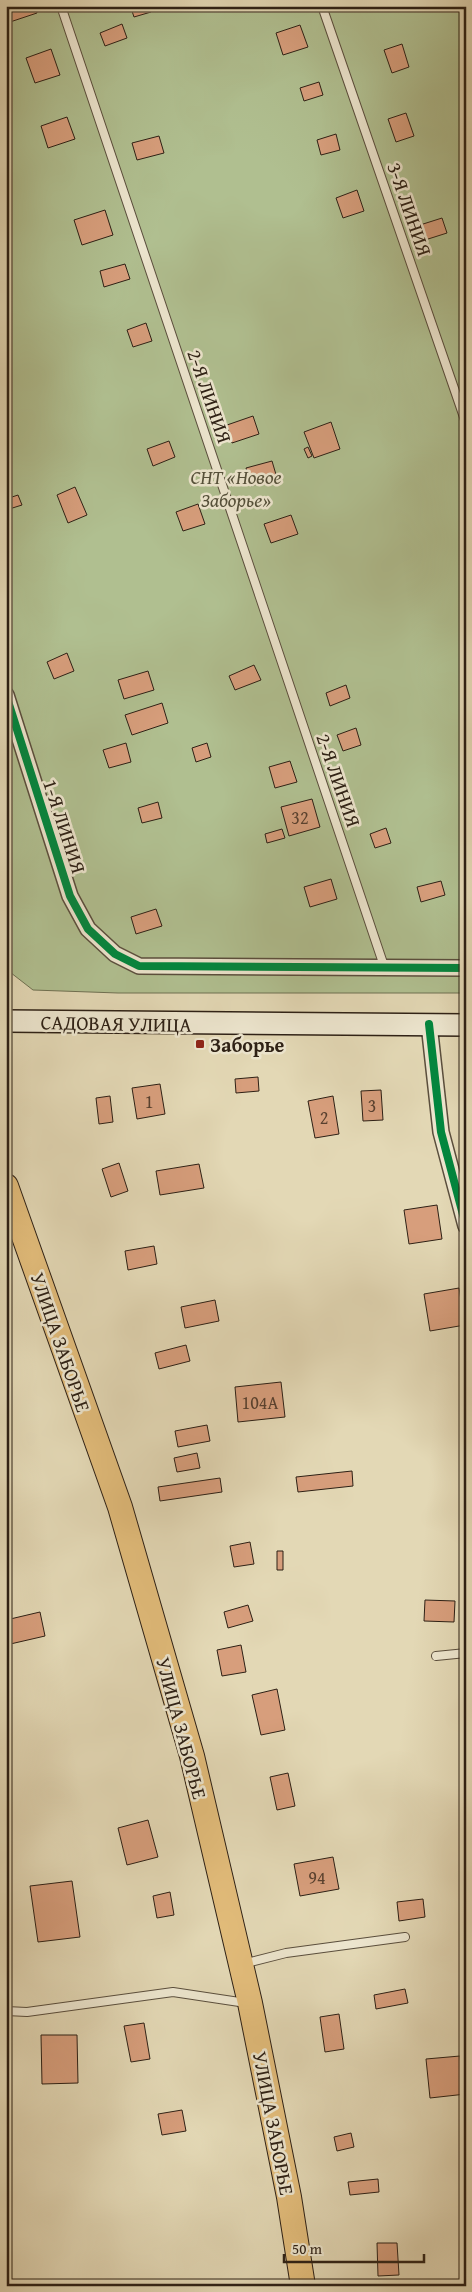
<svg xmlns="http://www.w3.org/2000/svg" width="472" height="2292" font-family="'Gentium Book Plus',serif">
<rect width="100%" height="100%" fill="#e3d8b5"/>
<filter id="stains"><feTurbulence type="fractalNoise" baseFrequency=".004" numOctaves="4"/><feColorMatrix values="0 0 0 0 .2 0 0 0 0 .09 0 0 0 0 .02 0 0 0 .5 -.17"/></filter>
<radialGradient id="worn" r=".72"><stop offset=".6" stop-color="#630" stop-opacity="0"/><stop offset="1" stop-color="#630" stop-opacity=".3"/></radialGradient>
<path fill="#b0bf90" stroke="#6e7052" d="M 6,6 L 466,6 L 466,993 L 118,993 L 33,990 L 6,969 Z"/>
<path fill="#d79e7c" stroke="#2d2015" d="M 6,6 L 35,6 L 37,13 L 10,22 Z
M 137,6 L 149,6 L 151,12 L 134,17 L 131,8 Z
M 122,24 L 127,38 L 105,46 L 100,33 Z
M 300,25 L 308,47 L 283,55 L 276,33 Z
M 402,44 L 409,67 L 392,73 L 384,50 Z
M 51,49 L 60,75 L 35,83 L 26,58 Z
M 319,82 L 323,95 L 304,101 L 300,88 Z
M 406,113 L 414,136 L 396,142 L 388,119 Z
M 67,117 L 75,139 L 48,148 L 41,126 Z
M 336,134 L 340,150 L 321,155 L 317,140 Z
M 159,136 L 164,153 L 137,160 L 132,143 Z
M 357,190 L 364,211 L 343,218 L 336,198 Z
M 105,210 L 113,235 L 82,245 L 74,220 Z
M 442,218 L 447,233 L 425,240 L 420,225 Z
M 125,264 L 130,279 L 104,287 L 100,271 Z
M 146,323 L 152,341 L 133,347 L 127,330 Z
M 253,416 L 259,434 L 232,443 L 227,425 Z
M 331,422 L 340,449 L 314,458 L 304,432 Z
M 169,441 L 175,457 L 153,466 L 147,449 Z
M 308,447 L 312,456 L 308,458 L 304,449 Z
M 272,461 L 277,478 L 251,486 L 246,468 Z
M 75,487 L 87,515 L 68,523 L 57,495 Z
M 18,495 L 22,505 L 6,510 L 6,499 Z
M 198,504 L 205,524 L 183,531 L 176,512 Z
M 291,515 L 298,534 L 271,543 L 264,524 Z
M 67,653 L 74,671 L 54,679 L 47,662 Z
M 254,665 L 261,680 L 235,690 L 229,676 Z
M 148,671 L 154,690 L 124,699 L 118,680 Z
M 346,685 L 350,698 L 330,706 L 326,693 Z
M 162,703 L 168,723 L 132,735 L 125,715 Z
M 356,728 L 361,745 L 343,751 L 337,735 Z
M 126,743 L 131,762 L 109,768 L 103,750 Z
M 207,743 L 211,757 L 196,762 L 192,748 Z
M 290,761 L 297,782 L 275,788 L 269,767 Z
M 312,799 L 320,827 L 289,836 L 281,807 Z
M 158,802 L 162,818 L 142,823 L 138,808 Z
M 386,828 L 391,843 L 375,848 L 370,834 Z
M 282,829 L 285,838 L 267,843 L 265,834 Z
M 331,879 L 337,899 L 310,907 L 304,887 Z
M 441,881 L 445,895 L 421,902 L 417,887 Z
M 156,909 L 162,926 L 136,934 L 131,917 Z
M 258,1077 L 259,1091 L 236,1093 L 235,1079 Z
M 160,1084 L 165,1114 L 137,1119 L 132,1088 Z
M 381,1090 L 383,1120 L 363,1121 L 361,1091 Z
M 110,1096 L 113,1122 L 99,1124 L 96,1098 Z
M 333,1096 L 339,1134 L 315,1138 L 308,1101 Z
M 119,1163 L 128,1191 L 111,1197 L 102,1169 Z
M 199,1164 L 204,1188 L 160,1195 L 156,1171 Z
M 437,1205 L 442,1239 L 409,1244 L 404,1210 Z
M 154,1246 L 157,1264 L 128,1270 L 125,1251 Z
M 459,1288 L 465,1325 L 430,1331 L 424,1294 Z
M 215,1300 L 219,1321 L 185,1328 L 181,1307 Z
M 186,1345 L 190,1361 L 159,1369 L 155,1353 Z
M 281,1382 L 285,1417 L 238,1422 L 235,1387 Z
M 207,1425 L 210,1441 L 178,1447 L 175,1431 Z
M 197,1453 L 200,1468 L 177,1472 L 174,1458 Z
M 352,1471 L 353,1486 L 298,1492 L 296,1477 Z
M 220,1478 L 222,1492 L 160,1501 L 158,1487 Z
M 250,1542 L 254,1564 L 234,1567 L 230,1546 Z
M 277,1551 L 283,1551 L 283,1570 L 277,1570 Z
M 425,1600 L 455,1601 L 454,1622 L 424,1621 Z
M 248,1605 L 253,1621 L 228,1628 L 224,1612 Z
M 40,1612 L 45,1636 L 6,1645 L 6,1620 Z
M 241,1645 L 246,1672 L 222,1676 L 217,1650 Z
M 277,1689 L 285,1730 L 261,1735 L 252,1695 Z
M 288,1773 L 295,1806 L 277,1810 L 270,1777 Z
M 148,1820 L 158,1857 L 127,1865 L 118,1828 Z
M 333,1857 L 339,1889 L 300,1896 L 294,1864 Z
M 72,1881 L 80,1937 L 38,1942 L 30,1886 Z
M 170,1892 L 174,1915 L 157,1918 L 153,1896 Z
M 423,1899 L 425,1917 L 399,1921 L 397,1902 Z
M 405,1989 L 408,2003 L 376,2009 L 374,1995 Z
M 339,2014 L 344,2049 L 325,2052 L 320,2017 Z
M 144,2023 L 150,2059 L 131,2062 L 124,2026 Z
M 41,2035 L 77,2035 L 78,2083 L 42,2084 Z
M 460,2056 L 462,2077 L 466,2076 L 466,2094 L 430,2098 L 426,2059 Z
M 182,2110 L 186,2131 L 162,2135 L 158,2114 Z
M 351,2133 L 354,2147 L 337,2151 L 334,2137 Z
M 378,2179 L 379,2192 L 350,2195 L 348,2182 Z
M 377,2243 L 397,2243 L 399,2275 L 378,2276 Z"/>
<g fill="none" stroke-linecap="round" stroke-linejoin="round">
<g stroke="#5a4e3d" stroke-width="10">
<path id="service" d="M 61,6 L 384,966
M 322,6 L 466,423
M 436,1656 L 466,1653
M 243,1964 L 286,1953 L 405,1937
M 6,2011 L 27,2012 L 173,1992 L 246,2003"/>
</g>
<g stroke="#5a4e3d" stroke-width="18">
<path id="minor" d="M 6,695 L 70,896 L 88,929 L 115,954 L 139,966 L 466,968
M 429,1024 L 441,1132 L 466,1226"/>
</g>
<g stroke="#2d2015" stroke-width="24">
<path id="secondary" d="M 6,1021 L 466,1025"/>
</g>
<g stroke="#2d2015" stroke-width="26">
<path id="primary" d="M 6,1186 L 120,1507 L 192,1756 L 250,2003 L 289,2197 L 303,2286"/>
</g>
<use href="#service" stroke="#ede6cf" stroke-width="8"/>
<use href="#minor" stroke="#ede6cf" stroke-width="15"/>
<use href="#secondary" stroke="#ede6cf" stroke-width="21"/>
<use href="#primary" stroke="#e2bc7a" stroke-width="24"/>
<g stroke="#ede6cf" stroke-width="11">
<path id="cycleway" d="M 6,695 L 70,896 L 88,929 L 115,954 L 139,966 L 466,968
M 429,1024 L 441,1132 L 466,1226"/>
</g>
<use href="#cycleway" stroke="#00873e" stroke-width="8"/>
</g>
<rect fill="#8f2418" stroke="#ede6cf" stroke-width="2" x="195" y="1039" width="10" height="10" rx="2.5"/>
<g text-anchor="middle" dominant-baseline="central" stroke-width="5" stroke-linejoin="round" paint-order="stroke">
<g font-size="18" fill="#58402f">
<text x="300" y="817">32</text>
<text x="149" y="1101">1</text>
<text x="372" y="1105">3</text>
<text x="324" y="1117">2</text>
<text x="260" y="1402">104А</text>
<text x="317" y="1877">94</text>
</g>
<g font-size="20" fill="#2d2015" stroke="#ede6cf">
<text transform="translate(410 209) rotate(71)">3-Я ЛИНИЯ</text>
<text transform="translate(210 396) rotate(71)">2-Я ЛИНИЯ</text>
<text transform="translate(339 780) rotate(71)">2-Я ЛИНИЯ</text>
<text transform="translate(65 826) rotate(72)">1-Я ЛИНИЯ</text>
<text transform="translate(116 1023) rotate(1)">САДОВАЯ УЛИЦА</text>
<text transform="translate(61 1342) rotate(71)">УЛИЦА ЗАБОРЬЕ</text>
<text transform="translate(182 1728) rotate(75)">УЛИЦА ЗАБОРЬЕ</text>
<text transform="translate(274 2123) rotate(79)">УЛИЦА ЗАБОРЬЕ</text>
</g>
<g font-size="20" font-style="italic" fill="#54503a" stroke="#ede6cf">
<text x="236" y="476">СНТ «Новое<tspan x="236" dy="23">Заборье»</tspan></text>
</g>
<g font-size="20" font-weight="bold" fill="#2d2015" stroke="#ede6cf" text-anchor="start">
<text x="210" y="1044">Заборье</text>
</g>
</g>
<rect width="472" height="2292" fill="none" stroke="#e3d8b5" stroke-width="25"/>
<rect x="8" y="8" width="457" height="2277" fill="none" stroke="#2d2015" stroke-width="2.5"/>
<rect x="12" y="12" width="447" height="2267" fill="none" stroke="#2d2015"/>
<path d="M284 2254v8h140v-8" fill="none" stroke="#2d2015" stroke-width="2.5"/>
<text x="292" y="2254" font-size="15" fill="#2d2015" stroke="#ede6cf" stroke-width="4" paint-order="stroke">50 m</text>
<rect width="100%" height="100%" filter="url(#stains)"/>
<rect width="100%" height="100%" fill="url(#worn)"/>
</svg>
